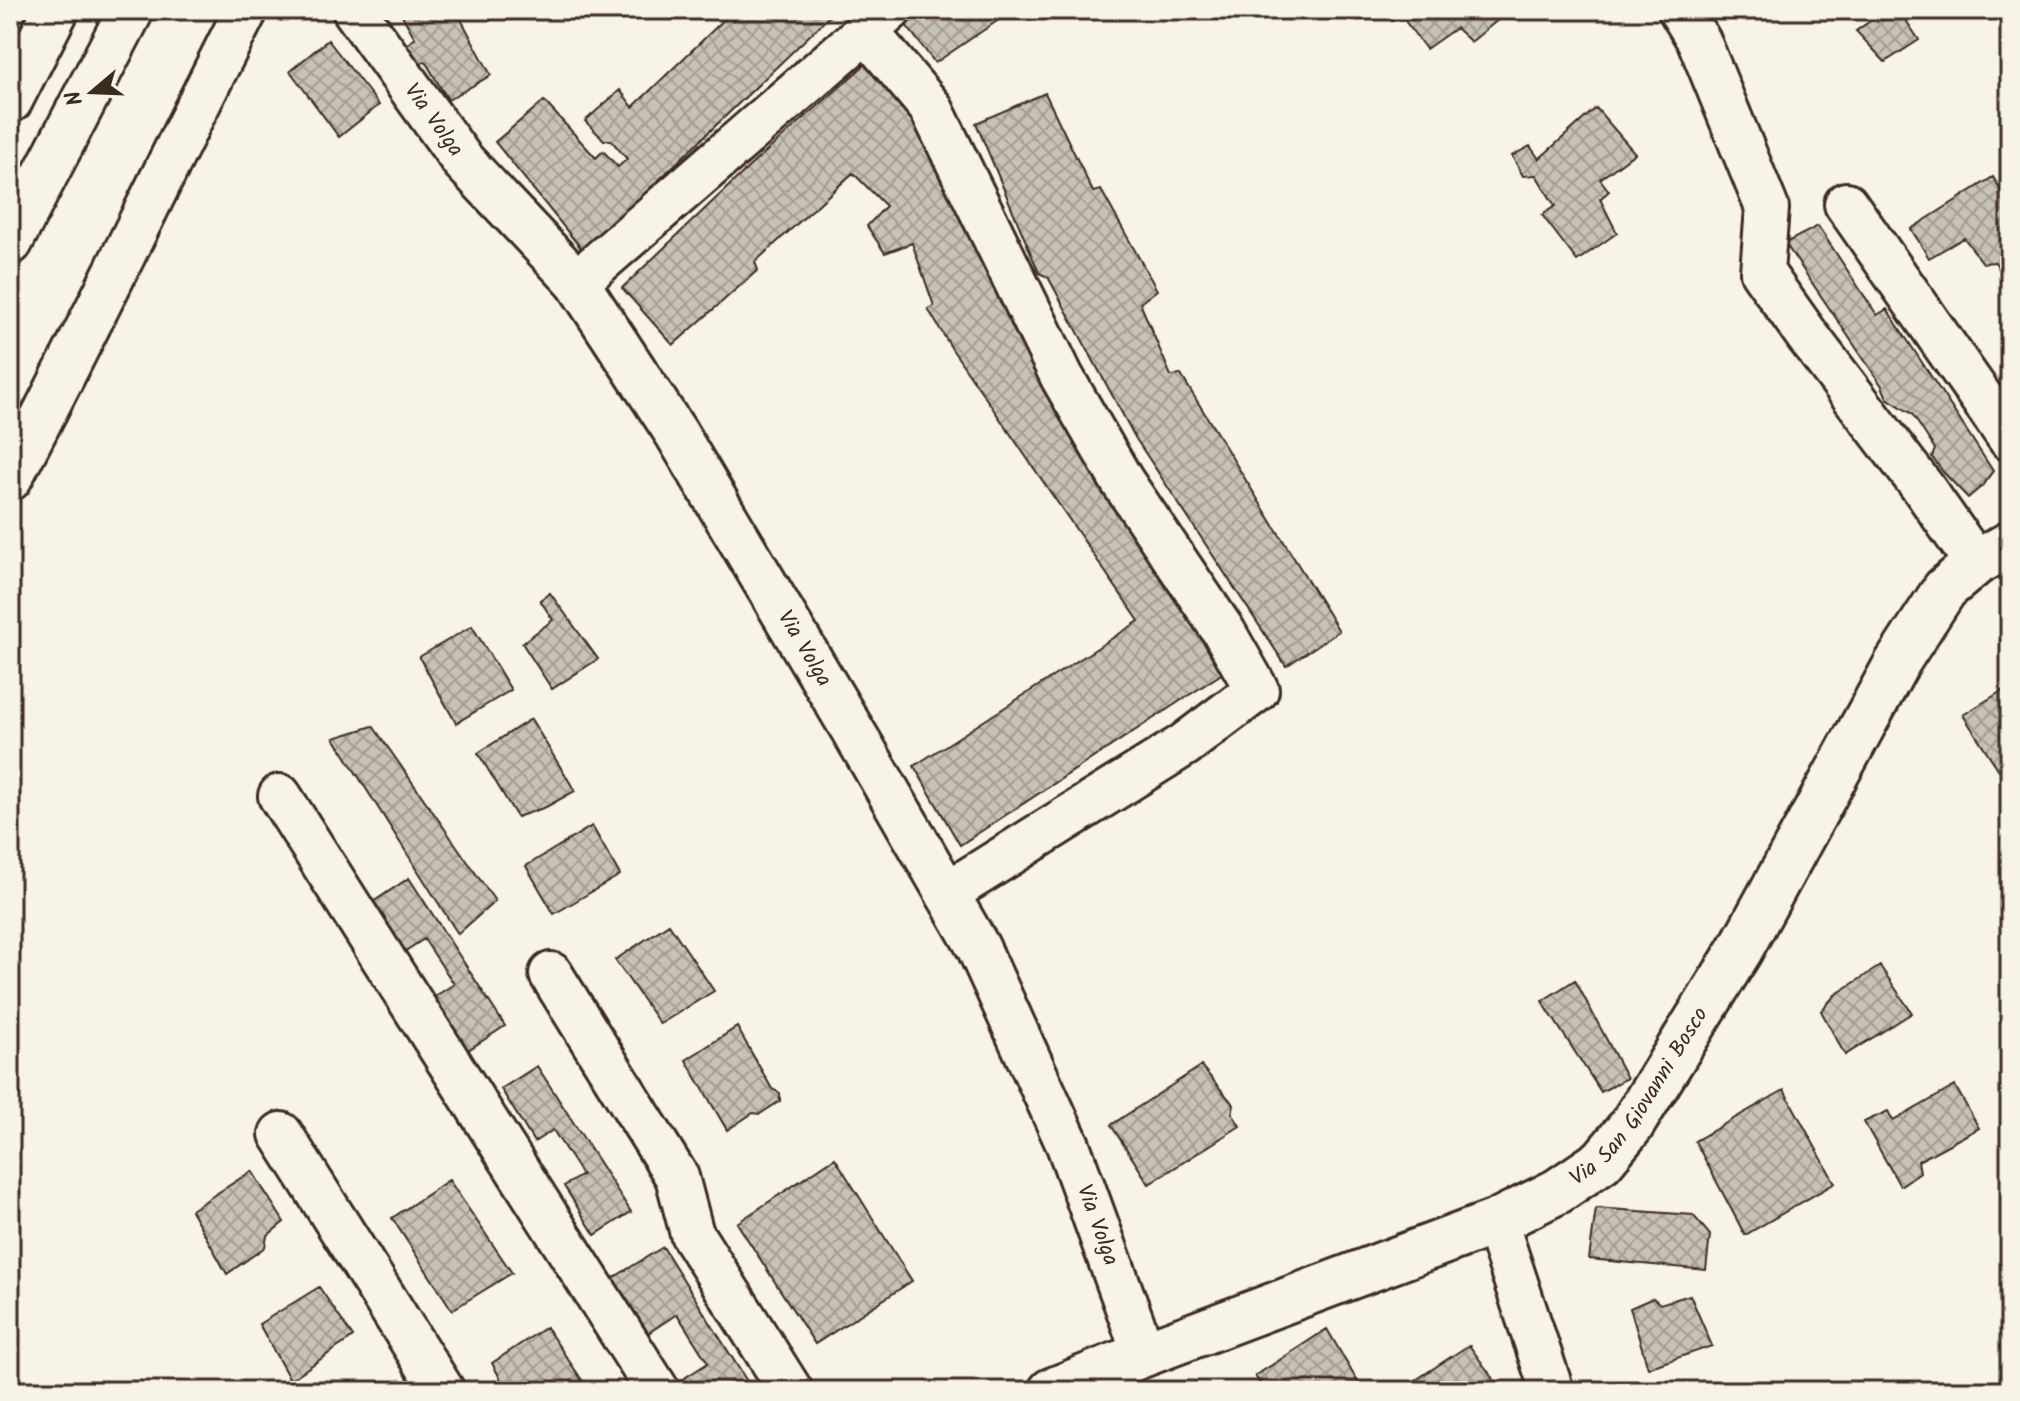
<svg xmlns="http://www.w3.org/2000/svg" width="2020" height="1401" font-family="Kalam,sans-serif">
<defs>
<pattern id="building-cross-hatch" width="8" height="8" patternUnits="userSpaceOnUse" patternTransform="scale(2)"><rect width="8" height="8" fill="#c8c1b6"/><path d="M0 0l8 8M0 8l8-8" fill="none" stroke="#a49d93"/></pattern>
</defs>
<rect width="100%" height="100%" fill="#f7f3e8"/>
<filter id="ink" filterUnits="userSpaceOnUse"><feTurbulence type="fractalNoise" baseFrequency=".0125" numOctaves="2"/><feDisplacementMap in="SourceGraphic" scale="16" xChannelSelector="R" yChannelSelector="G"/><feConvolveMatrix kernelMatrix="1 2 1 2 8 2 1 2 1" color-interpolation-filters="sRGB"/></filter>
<g filter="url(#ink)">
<path fill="url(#building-cross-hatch)" stroke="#3b2a1e" stroke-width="2" d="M 399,10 L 456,10 L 491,75 L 448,100 L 425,61 L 417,67 L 405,46 L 415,38 Z
M 734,10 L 836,10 L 584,252 L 495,142 L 544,101 L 596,158 L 603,151 L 618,167 L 627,159 L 611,140 L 604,140 L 585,121 L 620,90 L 633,107 Z
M 926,10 L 998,10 L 1003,17 L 935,63 L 906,25 Z
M 1382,10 L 1510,10 L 1471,42 L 1456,28 L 1426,49 L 1402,17 L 1392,21 Z
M 1886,10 L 1899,10 L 1919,40 L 1885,62 L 1856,31 Z
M 328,40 L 379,105 L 339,137 L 290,71 Z
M 877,54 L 941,168 L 1019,341 L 1104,476 L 1232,667 L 960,845 L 914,766 L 1139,621 L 952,349 L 928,309 L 934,306 L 912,243 L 885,253 L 867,226 L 886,206 L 853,173 L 755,262 L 758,270 L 673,345 L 622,288 L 751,165 Z
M 1045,93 L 1093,192 L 1101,190 L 1157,290 L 1140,303 L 1171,376 L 1181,375 L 1339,631 L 1286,666 L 1136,439 L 1048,277 L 1039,273 L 976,123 Z
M 1596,108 L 1635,153 L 1600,179 L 1609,191 L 1600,199 L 1617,233 L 1577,261 L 1542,215 L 1555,206 L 1536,175 L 1523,176 L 1512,156 L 1530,146 L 1539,159 Z
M 1993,177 L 2010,205 L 2010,286 L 1995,262 L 1983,263 L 1964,238 L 1929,258 L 1911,229 Z
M 1818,226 L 1877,315 L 1887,309 L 1993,471 L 1982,486 L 1968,498 L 1944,473 L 1932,457 L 1935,449 L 1912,414 L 1887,398 L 1882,386 L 1785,243 Z
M 550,593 L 598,659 L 552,689 L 522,643 L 553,620 L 540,600 Z
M 472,626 L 511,690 L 456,723 L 419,657 Z
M 2010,686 L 2010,770 L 2002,775 L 1963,715 Z
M 531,719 L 575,791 L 546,807 L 517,817 L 478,753 Z
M 373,726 L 495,901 L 458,934 L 334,738 Z
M 592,826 L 620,875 L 554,914 L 526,866 Z
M 409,878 L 505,1026 L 465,1052 L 431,999 L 454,984 L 424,939 L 399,955 L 367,906 Z
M 669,924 L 714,991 L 660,1024 L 615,960 Z
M 1880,966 L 1912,1013 L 1845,1055 L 1821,1011 L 1835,995 Z
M 1575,980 L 1627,1078 L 1601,1092 L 1542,1001 Z
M 737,1027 L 772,1089 L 780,1093 L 780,1101 L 760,1114 L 753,1113 L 727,1130 L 686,1060 Z
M 537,1066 L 631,1212 L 595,1235 L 564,1186 L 582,1175 L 553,1130 L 534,1142 L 501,1089 Z
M 1201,1066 L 1234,1105 L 1232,1113 L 1240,1126 L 1149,1184 L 1111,1125 Z
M 1955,1086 L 1979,1128 L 1918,1161 L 1920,1172 L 1900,1186 L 1864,1122 L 1888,1111 L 1893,1121 Z
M 1784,1090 L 1835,1183 L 1745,1235 L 1695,1141 Z
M 835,1158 L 912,1281 L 815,1344 L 737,1223 Z
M 252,1171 L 284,1222 L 267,1236 L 265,1247 L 227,1274 L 191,1210 Z
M 449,1180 L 512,1273 L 452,1310 L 392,1218 Z
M 1596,1208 L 1693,1215 L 1710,1235 L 1706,1270 L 1589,1259 Z
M 663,1247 L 753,1391 L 679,1391 L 675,1384 L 708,1363 L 677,1314 L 648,1333 L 613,1278 Z
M 319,1287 L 353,1337 L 290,1380 L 259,1324 Z
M 1690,1295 L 1712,1346 L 1648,1368 L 1630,1308 L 1653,1298 L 1660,1304 Z
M 546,1327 L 586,1386 L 589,1391 L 507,1391 L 492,1363 Z
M 1327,1329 L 1359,1384 L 1349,1391 L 1265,1391 L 1255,1376 Z
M 1469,1345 L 1502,1391 L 1399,1391 Z"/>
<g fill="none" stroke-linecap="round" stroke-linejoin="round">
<g stroke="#3b2a1e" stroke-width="48">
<g id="minor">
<path id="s1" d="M 354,10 L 462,160 L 577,282 L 676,433 L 865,751 L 978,947 L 1068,1145 L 1144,1354"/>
<path d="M 1680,10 L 1699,41 L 1767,208 L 1762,272 L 1809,338 L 1924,489 L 1976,563"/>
<path d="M 866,31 L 931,108 L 1062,377 L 1122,481 L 1224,632 L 1257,690 L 1184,745 L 960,885 L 948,895"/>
<path d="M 1846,204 L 2010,439"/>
<path d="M 577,282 L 890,10"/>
<path d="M 10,479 C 92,324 166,166 246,10"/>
<path d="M 280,796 L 658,1391"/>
<path d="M 551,974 L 677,1177 L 692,1234 L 791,1391"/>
<path d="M 281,1134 L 443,1391"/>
<path d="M 1496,1222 L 1552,1391"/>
</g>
</g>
<g stroke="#3b2a1e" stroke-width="50">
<g id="major">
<path id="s2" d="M 1051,1391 L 1144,1354 L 1496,1222 L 1558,1191 L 1602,1161 L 1631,1126 L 1740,950 L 1897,663 L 1945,589 L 1976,563 L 2010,544"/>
</g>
</g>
<g stroke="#3b2a1e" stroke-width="50">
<path id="highway" d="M 10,100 L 56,10
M 10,242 L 131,10"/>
</g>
<use href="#minor" stroke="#f7f3e8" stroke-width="42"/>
<use href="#major" stroke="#f7f3e8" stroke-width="44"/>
<use href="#highway" stroke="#f7f3e8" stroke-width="44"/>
</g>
</g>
<g text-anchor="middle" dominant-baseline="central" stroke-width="6" stroke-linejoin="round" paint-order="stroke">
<g font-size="22" fill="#3b2a1e" stroke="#f7f3e8">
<text stroke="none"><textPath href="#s1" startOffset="136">Via Volga</textPath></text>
<text stroke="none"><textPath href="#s1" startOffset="784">Via Volga</textPath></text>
<text stroke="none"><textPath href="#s2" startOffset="672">Via San Giovanni Bosco</textPath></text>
<text stroke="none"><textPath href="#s1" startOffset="1432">Via Volga</textPath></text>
</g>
</g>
<rect width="2020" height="1401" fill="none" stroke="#f7f3e8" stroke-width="40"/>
<rect x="20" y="20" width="1980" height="1361" fill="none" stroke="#3b2a1e" stroke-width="3" filter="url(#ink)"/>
<g transform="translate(92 92) rotate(251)" stroke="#f7f3e8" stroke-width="6" paint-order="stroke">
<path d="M0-6L14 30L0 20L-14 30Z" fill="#3b2a1e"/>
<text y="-12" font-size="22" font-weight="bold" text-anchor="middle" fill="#3b2a1e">N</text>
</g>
</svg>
